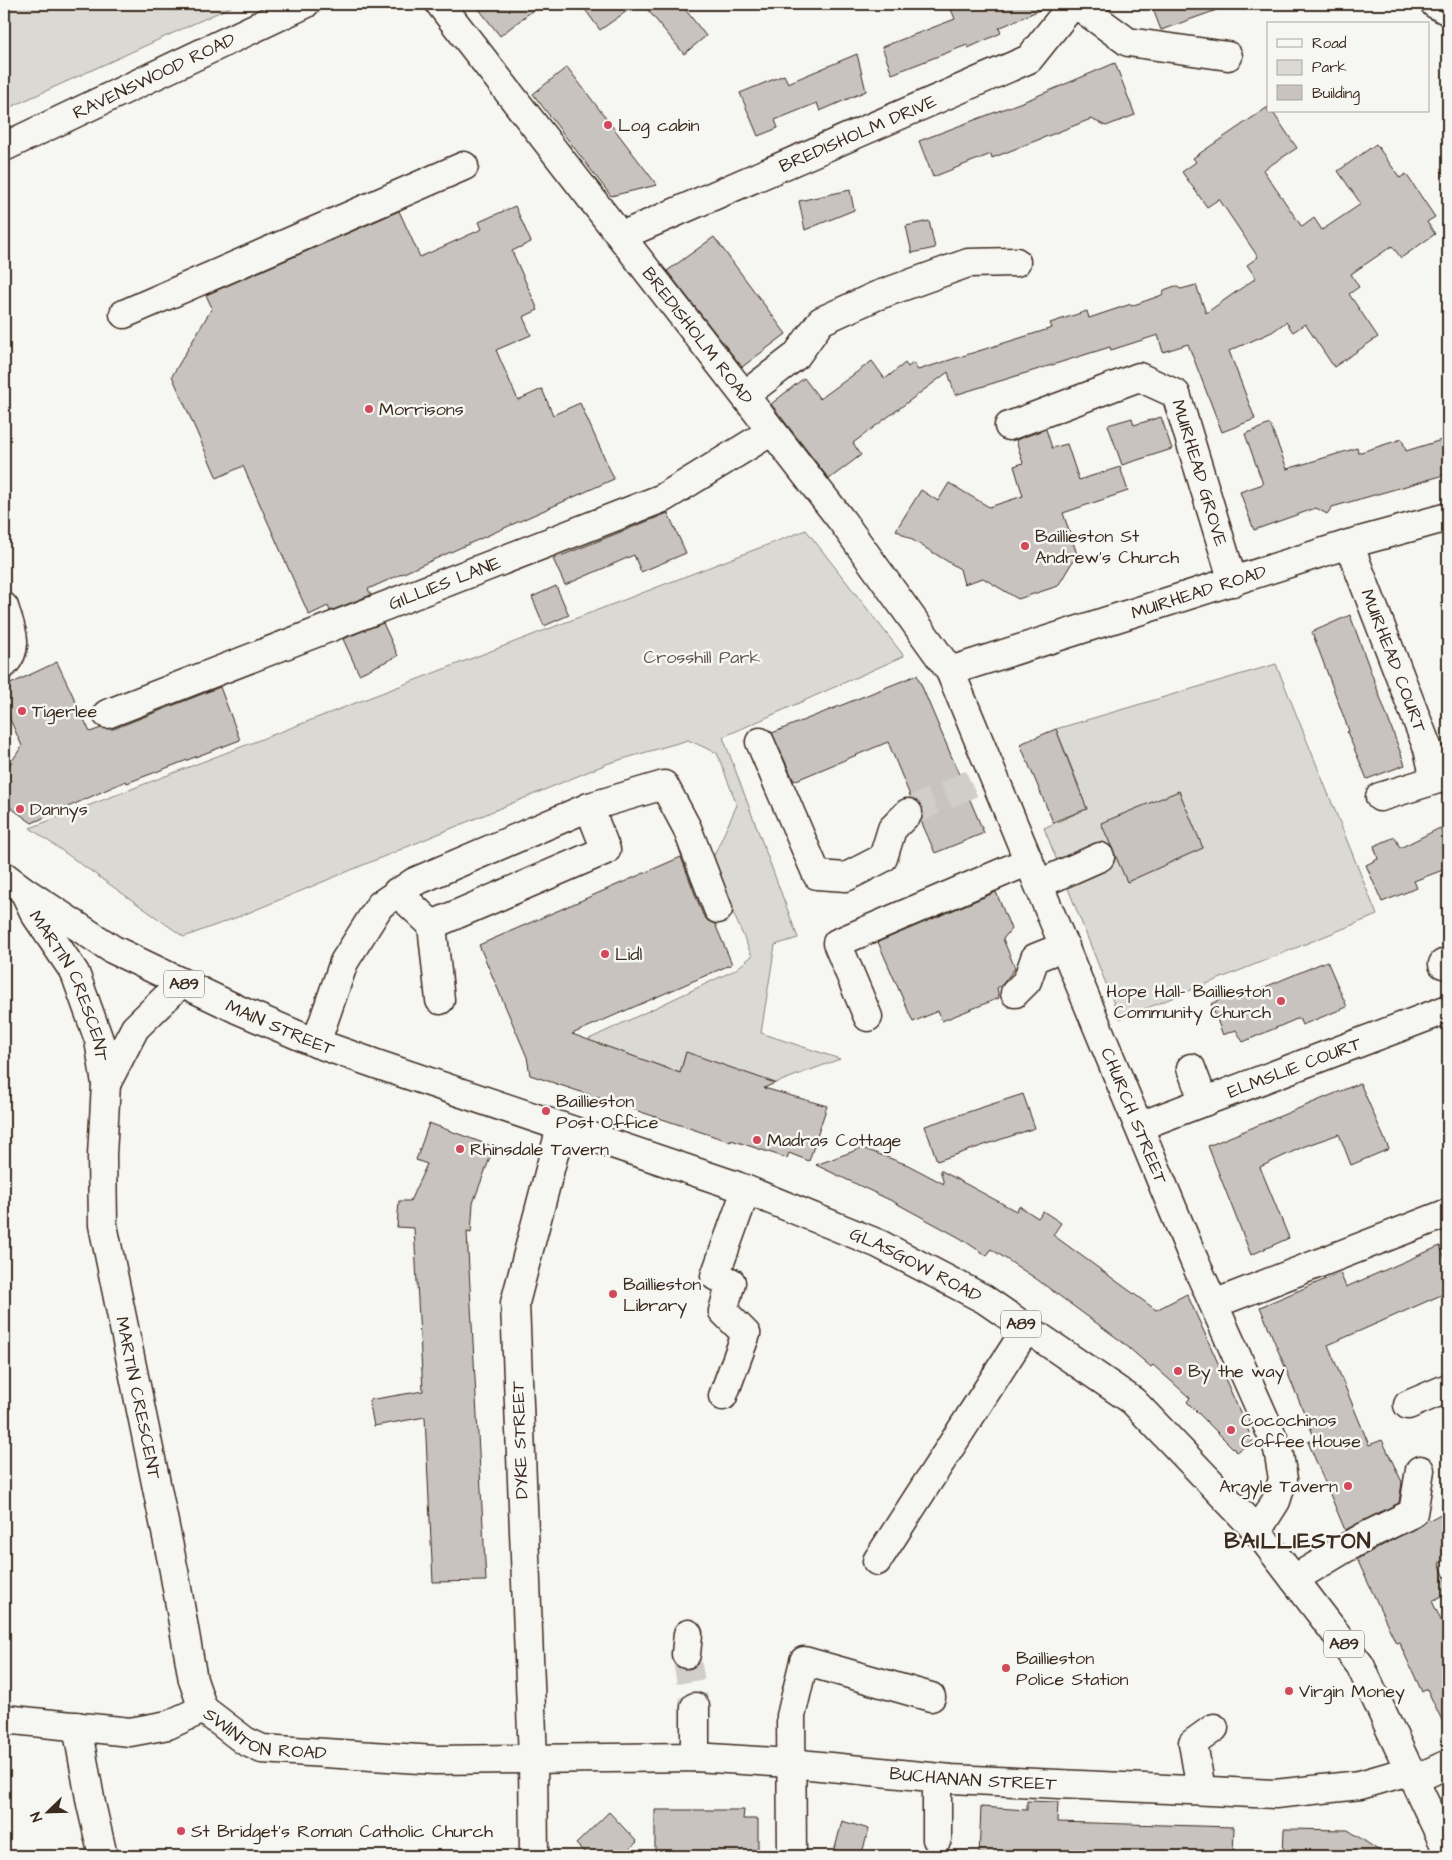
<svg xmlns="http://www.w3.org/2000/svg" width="1452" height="1860" font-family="'Architects Daughter',sans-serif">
<rect width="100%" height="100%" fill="#f6f6f2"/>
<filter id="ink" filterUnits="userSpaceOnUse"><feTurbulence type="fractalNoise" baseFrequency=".02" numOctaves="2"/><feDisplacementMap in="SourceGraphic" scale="10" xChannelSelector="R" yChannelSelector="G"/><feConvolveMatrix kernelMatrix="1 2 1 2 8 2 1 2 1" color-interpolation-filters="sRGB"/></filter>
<g filter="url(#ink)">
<path fill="#dad9d3" stroke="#8a8278" d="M 4,4 L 237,4 L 4,110 Z
M 806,530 L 904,656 L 723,737 L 798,938 L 775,945 L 761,1033 L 840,1059 L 773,1084 L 686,1053 L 680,1073 L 587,1040 L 735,970 L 752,956 L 711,862 L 737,805 L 717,753 L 688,740 L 609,763 L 243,915 L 184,937 L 30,828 Z
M 1276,664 L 1377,915 L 1120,1019 L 1044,828 L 1084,810 L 1076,788 L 1079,786 L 1056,729 Z"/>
<path fill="#c8c3be" stroke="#3b2a1e" d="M 475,4 L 541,4 L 500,36 Z
M 581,4 L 637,4 L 600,30 Z
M 643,4 L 681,4 L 706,36 L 684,54 Z
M 949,4 L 1053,4 L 999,28 L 1001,33 L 968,48 L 967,45 L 892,74 L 882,47 L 955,19 Z
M 1151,4 L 1224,4 L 1225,7 L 1161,30 Z
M 857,54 L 866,91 L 820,111 L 817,103 L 775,120 L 778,128 L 758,136 L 740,93 L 784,75 L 788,83 Z
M 1115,63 L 1135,115 L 1106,126 L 1091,119 L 992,158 L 991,154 L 933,177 L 919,141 L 1030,99 Z
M 567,67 L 657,185 L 611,196 L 533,94 Z
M 1268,107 L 1268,111 L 1272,111 L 1297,148 L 1263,170 L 1302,227 L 1314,218 L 1322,230 L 1361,204 L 1338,171 L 1376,144 L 1400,178 L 1406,174 L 1435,217 L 1427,222 L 1435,234 L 1401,258 L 1392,246 L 1351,274 L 1359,287 L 1349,294 L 1378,337 L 1334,367 L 1305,324 L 1293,332 L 1286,322 L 1272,332 L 1229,351 L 1255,419 L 1222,432 L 1188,344 L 1163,352 L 1158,335 L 1111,350 L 1110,347 L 955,395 L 948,372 L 853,443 L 861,455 L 829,479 L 771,404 L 804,378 L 820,399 L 872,361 L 885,379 L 905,363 L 908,367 L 913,363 L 918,370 L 1052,328 L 1050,323 L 1087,311 L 1089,318 L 1131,304 L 1131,306 L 1162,295 L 1164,290 L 1175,286 L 1181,289 L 1196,285 L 1206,313 L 1256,278 L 1247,265 L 1258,257 L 1219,199 L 1207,207 L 1182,172 L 1196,162 L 1193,158 Z
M 850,190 L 854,210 L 805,230 L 799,201 Z
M 515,206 L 531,242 L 512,251 L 538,310 L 523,317 L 531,335 L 496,350 L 518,400 L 542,389 L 553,415 L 580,403 L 614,479 L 368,589 L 371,595 L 330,611 L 328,606 L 309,615 L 243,466 L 217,478 L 172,376 L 212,308 L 206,295 L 399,211 L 420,257 L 482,229 L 479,222 Z
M 929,221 L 935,248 L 912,253 L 906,226 Z
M 714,237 L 786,334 L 742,367 L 667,271 Z
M 1161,417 L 1172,449 L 1122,465 L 1108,425 L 1132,418 L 1134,425 Z
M 1270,424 L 1287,469 L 1357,448 L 1358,453 L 1402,439 L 1406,451 L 1448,438 L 1448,474 L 1332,507 L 1327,514 L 1316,508 L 1254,530 L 1240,492 L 1263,484 L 1245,434 Z
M 1046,429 L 1052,448 L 1067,444 L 1079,480 L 1120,467 L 1128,491 L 1063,513 L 1077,554 L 1058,586 L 1018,599 L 983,578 L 964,584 L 960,569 L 896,530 L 921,490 L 938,501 L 949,483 L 989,507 L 1023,496 L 1014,466 L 1023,463 L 1016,440 Z
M 668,513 L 686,553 L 641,572 L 634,555 L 565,585 L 553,559 Z
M 556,586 L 569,615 L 544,626 L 532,597 Z
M 1350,615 L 1405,765 L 1367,779 L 1347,732 L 1349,731 L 1312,632 Z
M 383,623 L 398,656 L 359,674 L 343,639 Z
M 57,662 L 90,732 L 101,728 L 113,729 L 220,687 L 240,740 L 127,783 L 126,781 L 32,823 L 4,803 L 4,773 L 22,746 L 4,706 L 4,687 Z
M 917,675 L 984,833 L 935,853 L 921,821 L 923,808 L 919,802 L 911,798 L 888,742 L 794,781 L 772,733 Z
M 1056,729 L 1087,809 L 1053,822 L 1020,744 Z
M 1179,791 L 1203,848 L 1127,882 L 1101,823 Z
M 1440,828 L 1443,835 L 1448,832 L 1448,868 L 1414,881 L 1417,888 L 1382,902 L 1366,865 L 1378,859 L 1374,846 L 1395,837 L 1400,848 Z
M 681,857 L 703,915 L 708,921 L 715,924 L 732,964 L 572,1034 L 680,1073 L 686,1052 L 775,1083 L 764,1088 L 827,1106 L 809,1161 L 789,1153 L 787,1158 L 731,1140 L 731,1142 L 530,1075 L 527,1057 L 479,945 Z
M 996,892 L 1011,929 L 1003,939 L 1015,968 L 1002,985 L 997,988 L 999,998 L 942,1021 L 938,1011 L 913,1022 L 878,942 Z
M 1327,961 L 1347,1007 L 1302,1025 L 1299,1018 L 1243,1042 L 1236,1030 L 1223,1035 L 1211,1004 L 1236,992 L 1239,998 Z
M 1360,1083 L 1389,1149 L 1351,1165 L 1339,1134 L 1305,1146 L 1260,1167 L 1289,1238 L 1251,1255 L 1208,1146 Z
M 1023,1094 L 1035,1128 L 937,1161 L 925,1126 Z
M 429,1123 L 494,1147 L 473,1203 L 471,1233 L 467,1232 L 486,1581 L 433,1582 L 425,1417 L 374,1426 L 369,1400 L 423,1391 L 414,1228 L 397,1227 L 399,1201 L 410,1201 L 427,1164 L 416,1160 Z
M 862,1148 L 908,1165 L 944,1184 L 940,1170 L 1016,1211 L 1019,1206 L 1038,1218 L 1043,1211 L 1061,1223 L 1053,1235 L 1156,1310 L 1187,1294 L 1253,1441 L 1237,1452 L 1187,1402 L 1190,1398 L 1153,1365 L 1151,1367 L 1121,1341 L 1035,1278 L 991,1249 L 987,1256 L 960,1238 L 892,1201 L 816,1165 Z
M 1440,1246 L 1448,1266 L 1448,1292 L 1328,1345 L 1369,1445 L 1382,1440 L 1402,1482 L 1399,1503 L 1345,1530 L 1308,1442 L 1315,1439 L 1260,1307 L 1340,1273 L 1346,1287 Z
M 1448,1510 L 1448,1559 L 1439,1563 L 1448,1585 L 1448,1593 L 1432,1601 L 1448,1635 L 1448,1733 L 1427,1689 L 1422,1692 L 1399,1642 L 1396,1643 L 1357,1559 Z
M 1027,1801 L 1058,1802 L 1057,1822 L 1234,1827 L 1233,1856 L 979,1856 L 981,1807 L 1027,1810 Z
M 655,1810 L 744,1810 L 743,1819 L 758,1819 L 758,1854 L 655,1854 Z
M 609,1812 L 637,1842 L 622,1856 L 588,1856 L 576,1844 Z
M 842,1821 L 869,1829 L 861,1856 L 833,1856 Z
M 1284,1829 L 1348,1830 L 1387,1856 L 1283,1856 Z"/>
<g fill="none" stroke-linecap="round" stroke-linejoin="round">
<path stroke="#d1cdc8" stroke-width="28" stroke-dasharray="28 14" stroke-linecap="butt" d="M 908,813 L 983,778
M 686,1654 L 695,1707"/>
<g stroke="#3b2a1e" stroke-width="31">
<g id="minor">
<path id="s1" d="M 440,4 L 842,521 L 950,671 L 1194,1260 L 1278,1449 L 1283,1479 L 1276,1501 L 1257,1531"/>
<path d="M 1076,4 L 1128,42 L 1228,56"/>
<path d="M 1435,4 L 1448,11"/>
<path id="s2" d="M 4,147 L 305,4"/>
<path id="s3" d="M 621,236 L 1029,59 L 1073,4"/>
<path d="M 124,314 L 464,166"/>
<path d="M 745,395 L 796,356 L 821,321 L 876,296 L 968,263 L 1016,262"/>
<path id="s4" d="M 1009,426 L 1139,377 L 1176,394 L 1233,582"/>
<path id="s5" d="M 1349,544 L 1428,749 L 1435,780 L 1380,797"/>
<path d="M 4,607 C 10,627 21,647 4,664"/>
<path id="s6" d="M 950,671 L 1349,544 L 1448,517"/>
<path id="s7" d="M 107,714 L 663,498 L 772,431"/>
<path d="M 760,742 L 817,875 L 846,877 L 883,858 L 892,829 L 908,813"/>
<path d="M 589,807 L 664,785 L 687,828 L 718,909"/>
<path d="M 1039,884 L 1100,857"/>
<path id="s8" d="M 24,891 L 35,914 L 75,973 L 99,1040 L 106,1084 L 102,1155 L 103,1225 L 174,1571 L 193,1680 L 203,1709"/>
<path d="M 397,892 L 432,925"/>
<path d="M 1443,964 L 1448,962"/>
<path d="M 1015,993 L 1027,981 L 1035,958 L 1065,946"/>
<path d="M 868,1017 L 837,943 L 1029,861"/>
<path d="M 316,1043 L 344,962 L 380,905 L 414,882 L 589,807 L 606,850 L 432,925 L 440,1000"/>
<path d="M 1191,1068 L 1204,1102"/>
<path d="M 106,1084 L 135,1028 L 181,983"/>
<path id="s9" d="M 1140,1126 L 1448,1009"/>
<path d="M 1214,1304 L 1448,1213"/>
<path d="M 723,1396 L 746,1334 L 723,1311 L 731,1282 L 715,1276 L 746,1190"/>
<path d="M 1408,1405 L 1448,1388"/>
<path d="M 877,1561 L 1027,1328"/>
<path d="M 1294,1579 L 1364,1537 L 1413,1513 L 1420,1470"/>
<path d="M 686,1654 L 688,1634"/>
<path d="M 695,1707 L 695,1757"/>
<path id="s10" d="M 203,1709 L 245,1741 L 262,1749 L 435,1760 L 695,1757 L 790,1763 L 951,1779 L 1275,1794 L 1360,1785 L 1412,1770"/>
<path d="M 4,1719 L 130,1732 L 168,1725 L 203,1709"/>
<path d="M 77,1726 L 91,1804 L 103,1856"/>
<path d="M 937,1778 L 937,1839"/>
<path d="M 1415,1779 L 1448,1764"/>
<path d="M 1201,1790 L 1193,1743 L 1214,1728"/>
<path d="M 534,1856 L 533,1759 L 515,1303 L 561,1127"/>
<path d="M 792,1856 L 791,1716 L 804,1661 L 931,1697"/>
</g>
</g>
<g stroke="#3b2a1e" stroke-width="31">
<g id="major">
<path id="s11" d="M 4,876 L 24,891 L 112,949 L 239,1010 L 316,1043 L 379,1065 L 737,1186 L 879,1244 L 984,1299 L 1133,1401 L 1257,1531 L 1360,1665 L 1448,1852"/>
</g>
</g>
<use href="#minor" stroke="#f6f6f2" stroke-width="28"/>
<use href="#major" stroke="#f6f6f2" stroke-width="28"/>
</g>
</g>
<g fill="#d1495b" stroke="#f6f6f2" stroke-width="2">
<circle cx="608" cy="125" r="5"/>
<circle cx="369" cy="409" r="5"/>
<circle cx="1025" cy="546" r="5"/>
<circle cx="22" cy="711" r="5"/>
<circle cx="20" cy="809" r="5"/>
<circle cx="605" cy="954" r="5"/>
<circle cx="1281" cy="1001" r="5"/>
<circle cx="546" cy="1111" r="5"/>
<circle cx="757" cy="1140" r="5"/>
<circle cx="460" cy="1149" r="5"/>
<circle cx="613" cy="1294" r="5"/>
<circle cx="1178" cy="1371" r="5"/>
<circle cx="1231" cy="1430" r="5"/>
<circle cx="1348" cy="1486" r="5"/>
<circle cx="1006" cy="1668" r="5"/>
<circle cx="1289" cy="1691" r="5"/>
<circle cx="181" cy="1831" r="5"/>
</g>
<g text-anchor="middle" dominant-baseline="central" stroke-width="5" stroke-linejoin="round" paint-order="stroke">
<g fill="#f6f6f2" stroke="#73675e" stroke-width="1">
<rect x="164" y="970.5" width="40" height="27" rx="4"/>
<rect x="1001" y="1310.5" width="40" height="27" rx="4"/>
<rect x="1324" y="1630.5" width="40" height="27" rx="4"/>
</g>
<g font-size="16" font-weight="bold" fill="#3b2a1e">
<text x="184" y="984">A89</text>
<text x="1021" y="1324">A89</text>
<text x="1344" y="1644">A89</text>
</g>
<g font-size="18" fill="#3b2a1e" stroke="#f6f6f2">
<text stroke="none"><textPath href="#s2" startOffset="166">RAVENSWOOD ROAD</textPath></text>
<text stroke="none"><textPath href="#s3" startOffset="258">BREDISHOLM DRIVE</textPath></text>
<text stroke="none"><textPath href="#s1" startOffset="420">BREDISHOLM ROAD</textPath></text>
<text stroke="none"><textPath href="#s4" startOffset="262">MUIRHEAD GROVE</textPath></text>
<text stroke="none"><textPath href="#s7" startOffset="362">GILLIES LANE</textPath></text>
<text stroke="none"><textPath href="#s6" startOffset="261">MUIRHEAD ROAD</textPath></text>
<text stroke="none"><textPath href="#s5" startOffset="125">MUIRHEAD COURT</textPath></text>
<text stroke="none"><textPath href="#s8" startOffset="106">MARTIN CRESCENT</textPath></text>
<text stroke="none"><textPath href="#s11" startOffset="316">MAIN STREET</textPath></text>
<text stroke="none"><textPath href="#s9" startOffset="165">ELMSLIE COURT</textPath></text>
<text stroke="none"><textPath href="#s1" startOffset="1321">CHURCH STREET</textPath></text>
<text stroke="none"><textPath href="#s11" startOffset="995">GLASGOW ROAD</textPath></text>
<text stroke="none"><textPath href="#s8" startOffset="530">MARTIN CRESCENT</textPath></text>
<text transform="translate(520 1440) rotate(-92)">DYKE STREET</text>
<text stroke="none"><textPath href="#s10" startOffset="70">SWINTON ROAD</textPath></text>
<text stroke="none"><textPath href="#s10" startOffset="784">BUCHANAN STREET</textPath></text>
</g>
<g font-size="18" fill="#3b2a1e" stroke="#f6f6f2" text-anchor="start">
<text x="618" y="125">Log cabin</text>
<text x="379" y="409">Morrisons</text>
<text x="1035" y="536">Baillieston St<tspan x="1035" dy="21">Andrew's Church</tspan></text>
<text x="32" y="711">Tigerlee</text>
<text x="30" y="809">Dannys</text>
<text x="615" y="954">Lidl</text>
<text x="1271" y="991" text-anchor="end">Hope Hall- Baillieston<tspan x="1271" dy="21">Community Church</tspan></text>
<text x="556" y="1101">Baillieston<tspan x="556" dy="21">Post Office</tspan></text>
<text x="767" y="1140">Madras Cottage</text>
<text x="470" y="1149">Rhinsdale Tavern</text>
<text x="623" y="1284">Baillieston<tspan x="623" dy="21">Library</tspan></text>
<text x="1188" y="1371">By the way</text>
<text x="1241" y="1420">Cocochinos<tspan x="1241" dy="21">Coffee House</tspan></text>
<text x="1338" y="1486" text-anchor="end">Argyle Tavern</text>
<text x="1016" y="1658">Baillieston<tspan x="1016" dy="21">Police Station</tspan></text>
<text x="1299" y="1691">Virgin Money</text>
<text x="191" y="1831">St Bridget's Roman Catholic Church</text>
</g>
<g font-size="18" fill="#63564b" stroke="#f6f6f2">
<text x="702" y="657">Crosshill Park</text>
</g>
<g font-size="22" font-weight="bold" letter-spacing="1" fill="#3b2a1e" stroke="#f6f6f2">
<text x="1298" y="1541">BAILLIESTON</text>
</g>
</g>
<rect width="1452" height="1860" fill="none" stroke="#f6f6f2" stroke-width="20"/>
<rect x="10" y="10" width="1432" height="1840" fill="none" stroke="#3b2a1e" stroke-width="2" filter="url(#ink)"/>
<rect x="1267" y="22" width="162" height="90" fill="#f6f6f2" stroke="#aba49d"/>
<rect x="1277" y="39" width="25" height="8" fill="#f6f6f2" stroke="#aba49d"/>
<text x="1312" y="48" font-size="15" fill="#3b2a1e">Road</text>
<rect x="1277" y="60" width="25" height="15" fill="#dad9d3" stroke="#aba49d"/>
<text x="1312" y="72" font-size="15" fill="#3b2a1e">Park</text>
<rect x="1277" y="85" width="25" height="15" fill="#c8c3be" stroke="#aba49d"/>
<text x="1312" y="98" font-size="15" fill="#3b2a1e">Building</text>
<g transform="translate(48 1812) rotate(247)" stroke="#f6f6f2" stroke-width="4" paint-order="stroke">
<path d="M0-4L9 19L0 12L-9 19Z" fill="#3b2a1e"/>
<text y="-8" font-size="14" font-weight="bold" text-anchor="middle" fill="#3b2a1e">N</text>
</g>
</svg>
